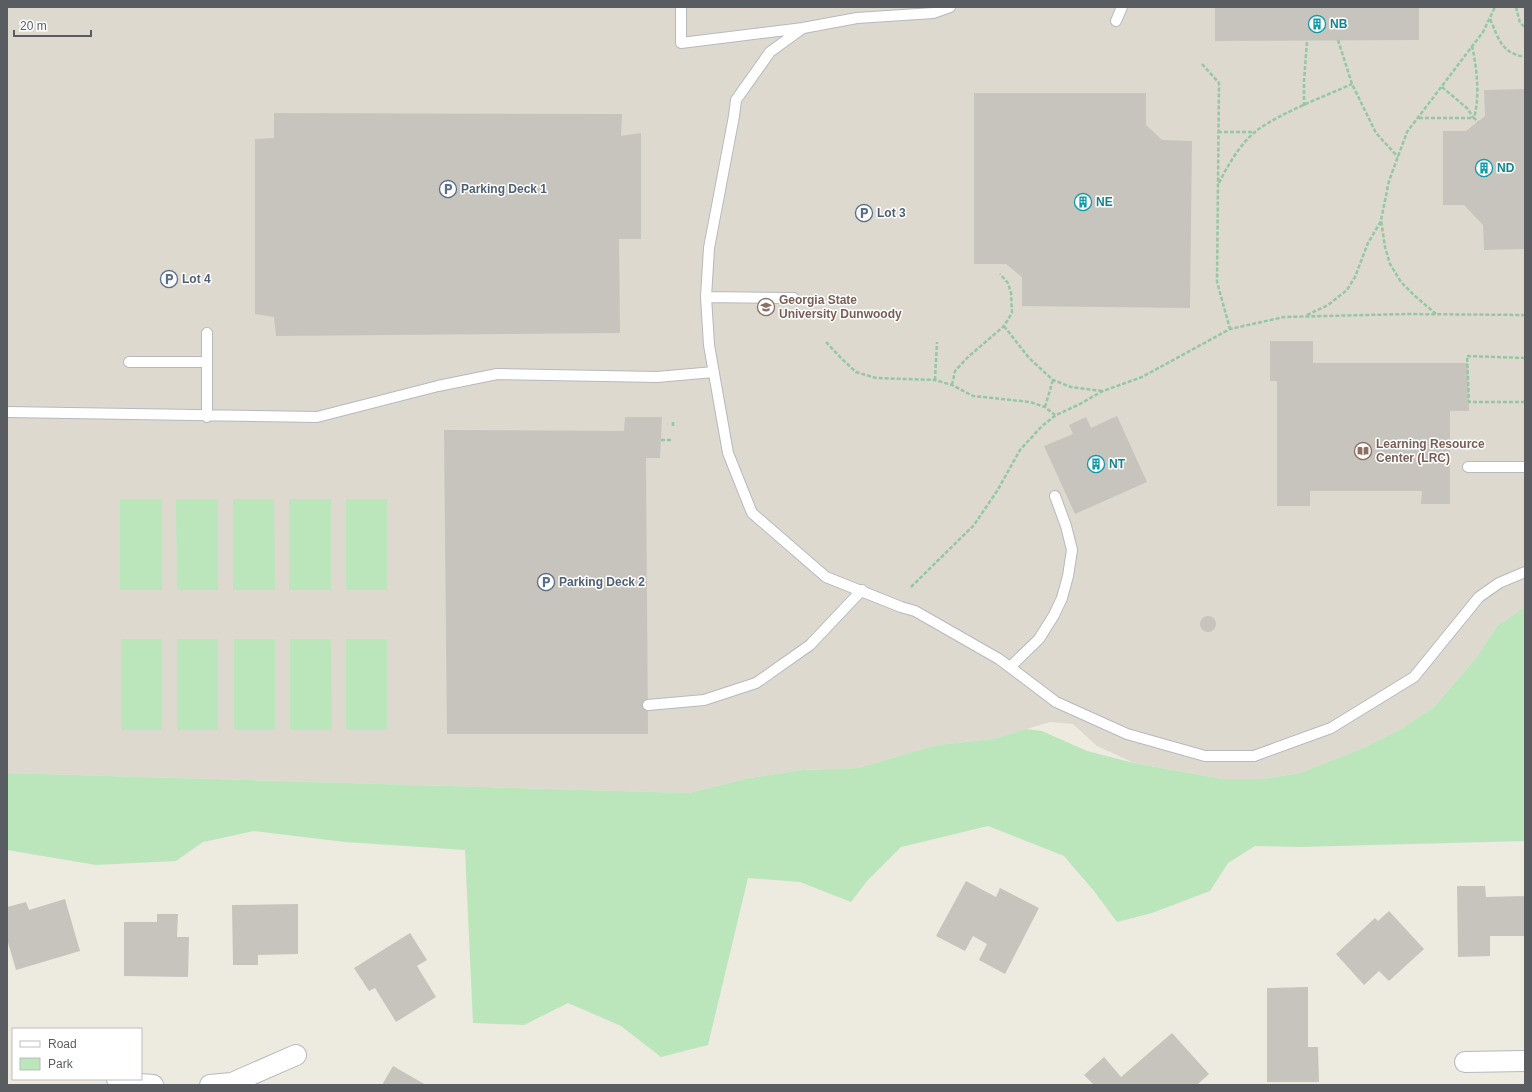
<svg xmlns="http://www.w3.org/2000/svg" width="1532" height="1092" font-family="Arial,sans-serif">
<rect width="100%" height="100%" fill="#edeae0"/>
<path fill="#ddd9cf" d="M 7,7 L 1525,7 L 1525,607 L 1498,625 L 1476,658 L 1433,708 L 1399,730 L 1363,748 L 1300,773 L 1262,779 L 1223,779 L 1134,763 L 1097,746 L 1073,724 L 1050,722 L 993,739 L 937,745 L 858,768 L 802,770 L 749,778 L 689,793 L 7,773 Z"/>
<path fill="#bbe6bb" d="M 120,499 L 162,499 L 162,590 L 120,590 Z
M 176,499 L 218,499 L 218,590 L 177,590 Z
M 233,499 L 274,499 L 275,590 L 233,590 Z
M 289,499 L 331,499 L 331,590 L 289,590 Z
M 346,499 L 387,499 L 387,590 L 346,590 Z
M 1525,607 L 1525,841 L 1299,847 L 1255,846 L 1228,863 L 1210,891 L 1152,913 L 1117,922 L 1094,891 L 1064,856 L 988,826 L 901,847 L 867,881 L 851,902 L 800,882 L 748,878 L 708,1045 L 661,1057 L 621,1026 L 568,1003 L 524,1025 L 473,1023 L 465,850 L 345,842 L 254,831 L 203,842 L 176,861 L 96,865 L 7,850 L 7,773 L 689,793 L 749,778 L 802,770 L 858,768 L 937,745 L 993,739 L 1026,729 L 1042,731 L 1087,751 L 1134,763 L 1223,779 L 1262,779 L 1300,773 L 1363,748 L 1399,730 L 1433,708 L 1476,658 L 1498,625 Z
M 121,639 L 162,639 L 162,730 L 121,730 Z
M 177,639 L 218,639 L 218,730 L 177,730 Z
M 234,639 L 275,639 L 275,730 L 234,730 Z
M 290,639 L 331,639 L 332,730 L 290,730 Z
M 346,639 L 387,639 L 387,730 L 346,730 Z"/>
<path fill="#c7c4bd" d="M 1215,7 L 1419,7 L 1419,40 L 1215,41 Z
M 1525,89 L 1525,249 L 1484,250 L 1483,225 L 1464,205 L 1443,205 L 1443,131 L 1466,131 L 1485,116 L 1484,90 Z
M 974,93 L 1146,93 L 1146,125 L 1162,140 L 1192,141 L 1190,308 L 1022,306 L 1022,277 L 1006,264 L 974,264 Z
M 274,113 L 622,114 L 621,136 L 641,133 L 641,239 L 619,239 L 620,333 L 276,336 L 274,317 L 255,314 L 255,139 L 274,138 Z
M 1270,341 L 1313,341 L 1313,363 L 1468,363 L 1469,411 L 1450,411 L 1450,504 L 1421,504 L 1422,491 L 1310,491 L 1310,506 L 1277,506 L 1277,381 L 1270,381 Z
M 1117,416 L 1147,482 L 1075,514 L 1044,446 L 1073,434 L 1069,425 L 1086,417 L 1091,428 Z
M 625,417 L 662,417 L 660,458 L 646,458 L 648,734 L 447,734 L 444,430 L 624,431 Z
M1200 624a8 8 0 1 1 16 0a8 8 0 1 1-16 0Z
M 966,881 L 996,897 L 1000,888 L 1039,908 L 1005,974 L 979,960 L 987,944 L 973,936 L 965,951 L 936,936 Z
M 1457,886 L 1485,886 L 1486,897 L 1525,896 L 1525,936 L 1490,936 L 1490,956 L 1458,957 Z
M 65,899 L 80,951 L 16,970 L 7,939 L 7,907 L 26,902 L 29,910 Z
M 298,904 L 298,954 L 258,955 L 258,965 L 233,965 L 232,905 Z
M 1389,911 L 1424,949 L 1389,981 L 1379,971 L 1364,985 L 1336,954 L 1375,918 L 1378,921 Z
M 157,914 L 178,914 L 177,937 L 189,937 L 188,977 L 124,976 L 124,922 L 157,922 Z
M 410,933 L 427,960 L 417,966 L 436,997 L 396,1022 L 375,988 L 369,991 L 354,968 Z
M 1308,987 L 1308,1047 L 1318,1047 L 1319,1082 L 1267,1082 L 1267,988 Z
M 1172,1033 L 1209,1074 L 1197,1085 L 1174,1085 L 1173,1084 L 1171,1085 L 1094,1085 L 1084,1075 L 1104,1057 L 1121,1077 Z
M 393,1066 L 426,1085 L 382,1085 Z"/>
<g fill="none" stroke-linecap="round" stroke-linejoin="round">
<g stroke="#b6b9be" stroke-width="12">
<path id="lane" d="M 681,7 L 681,43 L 803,28 L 857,18 L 933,13 L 950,7
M 1116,21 L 1122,7
M 803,28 L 770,52 L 736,100 L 734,116 L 709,248 L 706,297 L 709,345 L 728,453 L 752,513 L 826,577 L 901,607 L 915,611 L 999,659 L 1056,702 L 1127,734 L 1205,756 L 1254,756 L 1331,728 L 1414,677 L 1479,597 L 1499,583 L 1525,572
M 706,297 L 794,298
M 207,333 L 207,417
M 129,362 L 207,362
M 7,412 L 317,417 L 438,386 L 497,374 L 657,377 L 714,372
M 1468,467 L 1525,467
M 1010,667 L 1039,639 L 1054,615 L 1062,598 L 1068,576 L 1072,550 L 1066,526 L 1055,496
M 648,705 L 704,700 L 756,683 L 810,645 L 862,590"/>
</g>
<g stroke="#b6b9be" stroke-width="22">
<path id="street" d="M 1465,1062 L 1525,1061
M 117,1079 L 127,1083 L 153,1085
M 210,1085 L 232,1083 L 296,1055"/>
</g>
<path stroke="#94c7a2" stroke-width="2.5" stroke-dasharray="4 2" stroke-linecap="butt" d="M 1516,7 L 1520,23 L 1525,27
M 1490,19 C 1499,39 1501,53 1525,57
M 1338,40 L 1352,84 L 1376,133 L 1398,157
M 1472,46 C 1477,68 1480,97 1474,118
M 1202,64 L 1219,83 L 1217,282 L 1230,329
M 1442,87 L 1468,109 L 1473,118
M 1304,106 L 1304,81 L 1307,41
M 1419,118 L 1474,118 L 1478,122
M 1218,132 L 1256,132
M 1219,183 C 1228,165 1240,144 1256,131 C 1282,112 1323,97 1352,84
M 1436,314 L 1415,296 L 1401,282 L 1390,264 L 1385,247 L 1381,220 L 1389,181 L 1407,132 L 1483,32 L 1495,7
M 1307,315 L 1328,305 L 1347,290 L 1355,277 L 1368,243 L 1381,221
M 1004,326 L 1029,358 L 1053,380 L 1071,387 L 1102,391
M 826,342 L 842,359 L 856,372 L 876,378 L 935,380 L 952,385 L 973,396 L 1030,402 L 1045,407 L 1055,415
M 1525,358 L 1467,356 L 1469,402 L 1525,402
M 935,380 L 937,342
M 952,385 L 955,371 L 968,357 L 1004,326 L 1012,313 L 1011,293 L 1008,283 L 1000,274
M 1045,407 L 1053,380
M 673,422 L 673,428
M 661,440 L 673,440
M 911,587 L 974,525 L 997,491 L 1020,450 L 1042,426 L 1056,415 L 1078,405 L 1103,391 L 1142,377 L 1230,329 L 1284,317 L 1407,314 L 1525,315"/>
<use href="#lane" stroke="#fff" stroke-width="10"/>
<use href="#street" stroke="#fff" stroke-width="20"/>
</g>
<defs>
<g id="building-ring" transform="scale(0.9)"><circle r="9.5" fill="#fff" stroke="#0f9aa8" stroke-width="1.5"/><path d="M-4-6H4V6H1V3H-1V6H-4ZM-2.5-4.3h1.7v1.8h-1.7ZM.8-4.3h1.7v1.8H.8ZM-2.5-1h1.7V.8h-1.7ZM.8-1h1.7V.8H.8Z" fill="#0f9aa8"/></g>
<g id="parking-ring" transform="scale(0.9)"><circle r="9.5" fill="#fff" stroke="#5c6f8a" stroke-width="1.5"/><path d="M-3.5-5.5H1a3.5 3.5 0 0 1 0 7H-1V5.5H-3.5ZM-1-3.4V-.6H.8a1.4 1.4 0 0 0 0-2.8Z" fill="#5c6f8a"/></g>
<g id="university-ring" transform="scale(0.9)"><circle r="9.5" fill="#fff" stroke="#8d6e63" stroke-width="1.5"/><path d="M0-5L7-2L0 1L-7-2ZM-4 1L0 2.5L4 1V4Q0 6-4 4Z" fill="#8d6e63"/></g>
<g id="library-ring" transform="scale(0.9)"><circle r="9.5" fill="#fff" stroke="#8d6e63" stroke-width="1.5"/><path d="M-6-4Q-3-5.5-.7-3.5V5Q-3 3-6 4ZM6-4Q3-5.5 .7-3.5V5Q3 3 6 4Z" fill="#8d6e63"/></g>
</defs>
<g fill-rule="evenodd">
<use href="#building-ring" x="1317" y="24"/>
<use href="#building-ring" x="1484" y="168"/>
<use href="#parking-ring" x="448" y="189"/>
<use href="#building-ring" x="1083" y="202"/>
<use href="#parking-ring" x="864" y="213"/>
<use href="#parking-ring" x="169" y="279"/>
<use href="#university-ring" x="766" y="307"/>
<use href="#library-ring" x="1363" y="451"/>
<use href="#building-ring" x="1096" y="464"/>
<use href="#parking-ring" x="546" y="582"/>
</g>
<g text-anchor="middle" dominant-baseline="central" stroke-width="3" stroke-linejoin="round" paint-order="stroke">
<g font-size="12" font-weight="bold" fill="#0d838f" stroke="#fff" text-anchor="start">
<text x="1330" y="24">NB</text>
<text x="1497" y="168">ND</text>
<text x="1096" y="202">NE</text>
<text x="1109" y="464">NT</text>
</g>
<g font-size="12" font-weight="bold" fill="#4e5e75" stroke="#fff" text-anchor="start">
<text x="461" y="189">Parking Deck 1</text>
<text x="877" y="213">Lot 3</text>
<text x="182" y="279">Lot 4</text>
<text x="559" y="582">Parking Deck 2</text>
</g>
<g font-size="12" font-weight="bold" fill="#785e54" stroke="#fff" text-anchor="start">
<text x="779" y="300">Georgia State<tspan x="779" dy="14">University Dunwoody</tspan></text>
<text x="1376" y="444">Learning Resource<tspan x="1376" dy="14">Center (LRC)</tspan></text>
</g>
</g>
<rect width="1532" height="1092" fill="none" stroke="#595d62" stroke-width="16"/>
<rect x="12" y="1028" width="130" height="52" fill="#ffffff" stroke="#bdbec0"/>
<rect x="20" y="1041" width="20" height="6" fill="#ffffff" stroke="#bdbec0"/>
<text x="48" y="1048" font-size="12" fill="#595d62">Road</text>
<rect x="20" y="1058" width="20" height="12" fill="#bbe6bb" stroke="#bdbec0"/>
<text x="48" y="1068" font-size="12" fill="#595d62">Park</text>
<path d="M14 30v6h77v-6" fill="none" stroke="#595d62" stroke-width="2"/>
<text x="20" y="30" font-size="12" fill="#595d62" stroke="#ffffff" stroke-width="3" paint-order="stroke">20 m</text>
</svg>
